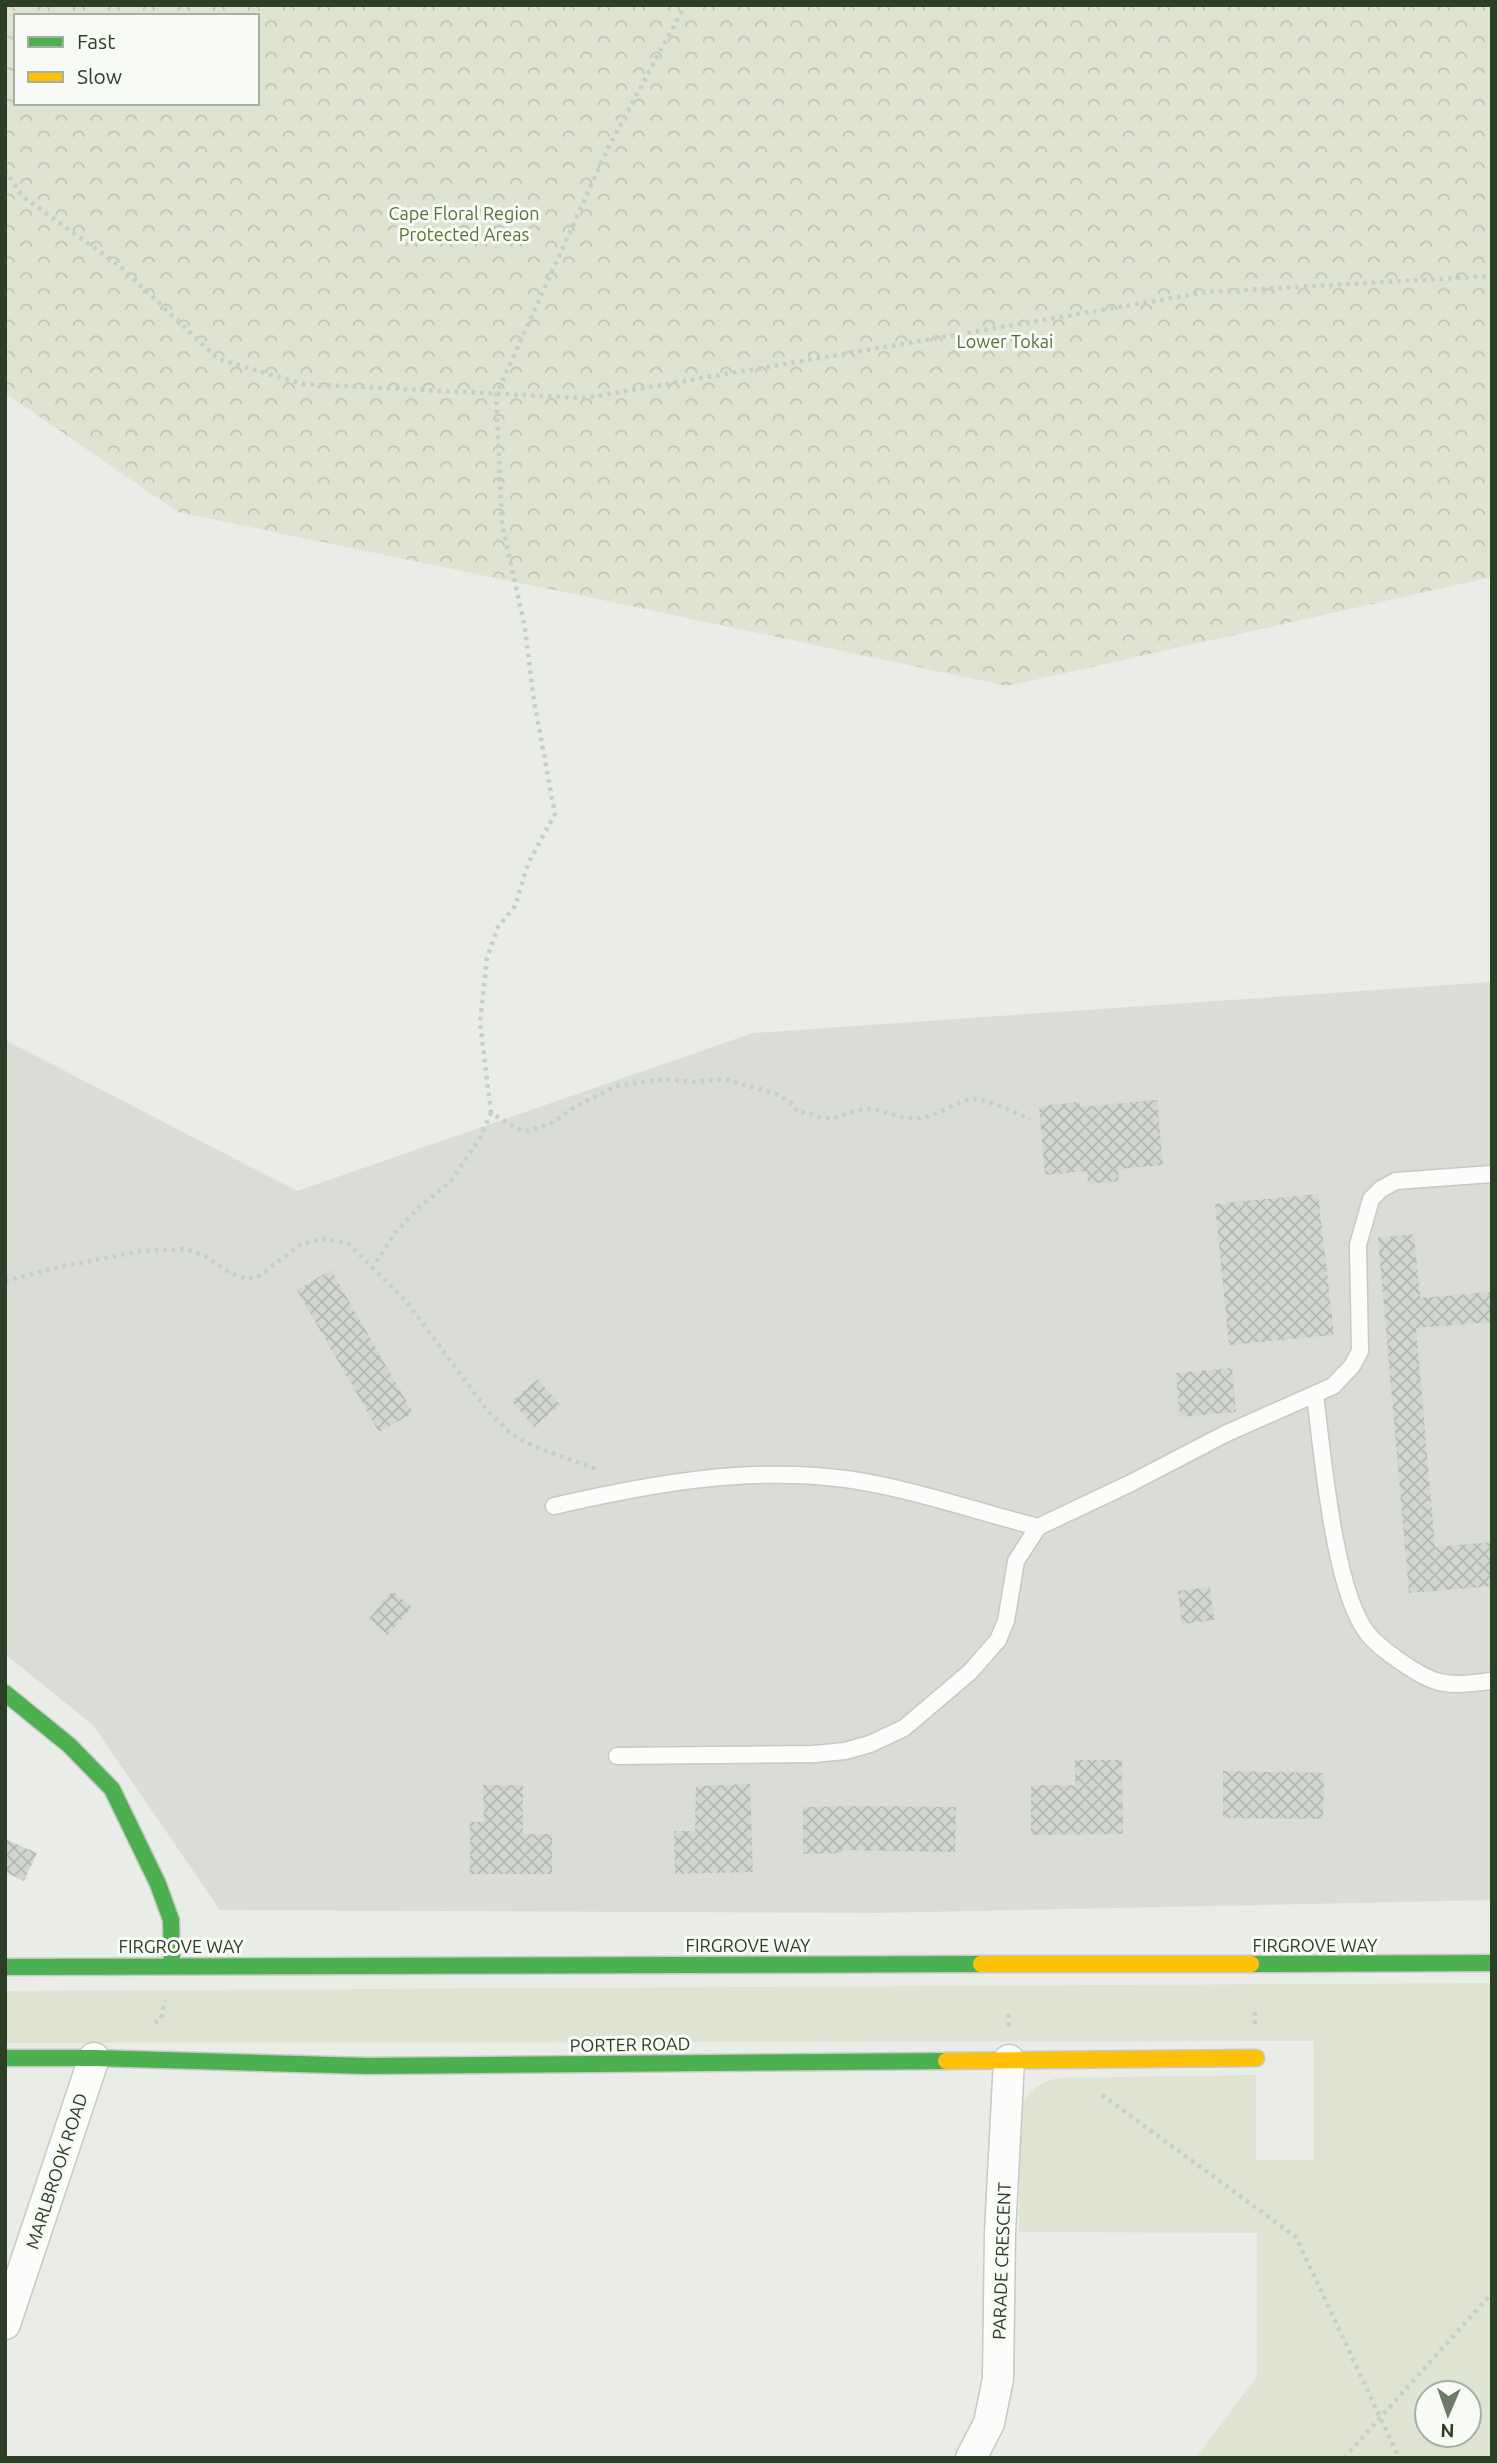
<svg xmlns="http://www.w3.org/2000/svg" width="1497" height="2463" font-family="Ubuntu,sans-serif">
<defs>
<pattern id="park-crowns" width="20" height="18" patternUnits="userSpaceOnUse" patternTransform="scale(1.75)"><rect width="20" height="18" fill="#dee3d2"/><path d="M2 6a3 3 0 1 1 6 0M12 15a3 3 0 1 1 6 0" fill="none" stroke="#bfc4b4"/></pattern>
<pattern id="building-cross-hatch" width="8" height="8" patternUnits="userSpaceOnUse" patternTransform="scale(1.75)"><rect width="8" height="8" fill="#d2d5d0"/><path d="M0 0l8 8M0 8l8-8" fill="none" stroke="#b4b8b2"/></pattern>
</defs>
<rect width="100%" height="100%" fill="#e9ece7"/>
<path fill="#d9ddd6" d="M 1492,982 L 1492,1900 L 877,1913 L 220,1910 L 93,1725 L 5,1654 L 5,1040 L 297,1191 L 753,1033 Z"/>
<path fill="#dee3d2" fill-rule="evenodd" d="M 1492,1983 L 1492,2458 L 1196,2458 L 1257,2377 L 1257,2233 L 1019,2232 L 1020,2109 C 1029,2091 1038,2083 1058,2078 L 1256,2075 L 1256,2160 L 1314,2160 L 1314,2041 L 5,2043 L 5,1991 ZM 1427,2393 L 1469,2393 L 1469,2435 L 1427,2435 Z"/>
<path fill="url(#park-crowns)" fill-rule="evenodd" d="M 5,5 L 1492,5 L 1492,577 L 1007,686 L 631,606 L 178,512 L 5,393 ZM 16,16 L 257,16 L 257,103 L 16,103 Z"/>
<path fill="url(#building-cross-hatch)" d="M 1157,1100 L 1163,1165 L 1118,1169 L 1119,1181 L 1088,1184 L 1087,1171 L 1045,1175 L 1039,1106 L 1079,1102 L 1080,1107 Z
M 1318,1194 L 1334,1335 L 1229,1345 L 1215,1204 Z
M 1414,1234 L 1420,1298 L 1492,1292 L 1492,1322 L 1416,1328 L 1435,1547 L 1492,1542 L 1492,1586 L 1409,1593 L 1378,1238 Z
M 331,1270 L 413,1413 L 379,1432 L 297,1290 Z
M 1232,1368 L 1236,1412 L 1180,1417 L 1176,1373 Z
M 538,1379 L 560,1405 L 534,1427 L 512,1401 Z
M 1210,1587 L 1214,1620 L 1182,1624 L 1178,1591 Z
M 392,1591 L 412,1607 L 388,1635 L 369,1619 Z
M 1075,1760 L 1122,1760 L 1123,1834 L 1031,1835 L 1031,1785 L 1075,1785 Z
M 1223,1771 L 1324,1773 L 1323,1819 L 1223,1818 Z
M 750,1784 L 753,1872 L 675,1874 L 674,1831 L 695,1831 L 696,1786 Z
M 483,1785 L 523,1785 L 523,1834 L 552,1834 L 552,1874 L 470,1874 L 470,1822 L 484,1822 Z
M 857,1806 L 956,1807 L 955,1852 L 842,1850 L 842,1853 L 803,1854 L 803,1807 Z
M 5,1839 L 37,1853 L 24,1881 L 5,1872 Z"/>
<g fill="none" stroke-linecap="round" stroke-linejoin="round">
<g stroke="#c6c9c4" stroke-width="19">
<path id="lane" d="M 1315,1394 C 1322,1450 1334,1593 1368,1634 C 1379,1648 1416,1674 1433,1680 C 1451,1687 1473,1683 1492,1681
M 554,1506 C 650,1484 747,1466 846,1479 C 910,1488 975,1511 1038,1527
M 617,1756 L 814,1754 L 845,1751 L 870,1744 L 904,1728 L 970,1672 L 998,1640 L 1006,1621 L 1016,1561 L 1038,1527 L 1131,1483 L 1225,1434 L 1333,1386 L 1352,1366 L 1360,1351 L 1358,1245 L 1371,1199 L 1381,1189 L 1396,1181 L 1492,1174"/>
</g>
<g stroke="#c6c9c4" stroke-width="33">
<path id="street" d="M 5,2324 L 94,2058
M 971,2458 L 989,2423 L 998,2379 L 1000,2233 L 1009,2060"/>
</g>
<g stroke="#c7cac4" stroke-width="19">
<path id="fast" d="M 5,1693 L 69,1745 L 112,1789 L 158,1884 L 171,1920 L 172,1965
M 1251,1964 L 1492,1963
M 5,1967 L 981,1964
M 5,2058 L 94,2058 L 367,2066 L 946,2061"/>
</g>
<g stroke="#c7cac4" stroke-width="19">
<path id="slow" d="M 981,1964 L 1251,1964
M 946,2061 L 1256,2058"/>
</g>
<path stroke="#c8cec7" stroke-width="4.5" stroke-dasharray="3.5 5" stroke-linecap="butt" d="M 5,170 L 22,196 L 121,267 L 218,359 L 303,384 L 585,398 L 1207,292 L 1492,276
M 491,1113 L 480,1022 L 487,958 L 498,927 L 515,906 L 528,864 L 555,814 L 534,701 L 525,628 L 502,524 L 496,395 L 608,148 L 685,5
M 372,1269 L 395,1233 L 420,1206 L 450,1182 L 479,1140 L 491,1113 L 522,1131 L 528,1131 L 550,1124 L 575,1107 L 616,1086 L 665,1079 L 693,1082 L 724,1079 L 777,1094 L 790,1102 L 799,1113 C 812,1110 812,1117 824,1118 C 838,1120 851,1110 866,1109 C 884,1109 900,1120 919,1118 C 936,1117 962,1098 974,1099 C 993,1101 1013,1112 1030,1119
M 5,1281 L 54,1268 L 141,1251 L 186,1249 L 205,1256 L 230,1273 L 248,1279 L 261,1275 L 301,1244 L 323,1239 L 348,1243 L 406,1301 L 487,1410 L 511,1434 L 533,1446 L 599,1470
M 1255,2012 L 1255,2025
M 1008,2014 L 1009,2027
M 155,2023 L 161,2019 L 165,2000
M 1102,2095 L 1296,2237 L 1399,2458
M 1344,2458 L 1492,2293"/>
<use href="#lane" stroke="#fcfcfb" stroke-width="16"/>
<use href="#street" stroke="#fcfcfb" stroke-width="30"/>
<use href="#fast" stroke="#4caf50" stroke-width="16"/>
<use href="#slow" stroke="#ffc107" stroke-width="16"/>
</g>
<g text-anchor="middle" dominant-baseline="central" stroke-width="6" stroke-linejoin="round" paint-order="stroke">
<g font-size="18" fill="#597134" stroke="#f8faf6">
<text x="464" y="213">Cape Floral Region<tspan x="464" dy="21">Protected Areas</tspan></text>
<text x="1005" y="341">Lower Tokai</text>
</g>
<g font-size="18" fill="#2c3e26" stroke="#f8faf6">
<text x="748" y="1945">FIRGROVE WAY</text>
<text x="1315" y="1945">FIRGROVE WAY</text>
<text x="181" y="1946">FIRGROVE WAY</text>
<text transform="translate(630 2044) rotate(-1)">PORTER ROAD</text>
<text transform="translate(56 2171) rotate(-72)">MARLBROOK ROAD</text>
<text transform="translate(1001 2261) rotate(-88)">PARADE CRESCENT</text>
</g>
</g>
<rect width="1497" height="2463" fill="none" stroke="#2c3e26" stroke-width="14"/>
<rect x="14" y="14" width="245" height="91" fill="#f8faf6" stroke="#a6afa3" stroke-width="2"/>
<rect x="28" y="37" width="35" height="10" fill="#4caf50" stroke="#a6afa3" stroke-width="2"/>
<text x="77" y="49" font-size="21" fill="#2c3e26">Fast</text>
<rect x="28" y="72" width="35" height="10" fill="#ffc107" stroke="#a6afa3" stroke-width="2"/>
<text x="77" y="84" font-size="21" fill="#2c3e26">Slow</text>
<g transform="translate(1448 2414) rotate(182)"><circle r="33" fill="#f8faf6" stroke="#a6afa3" stroke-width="2"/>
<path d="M0-5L12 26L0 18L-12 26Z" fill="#6e7b6a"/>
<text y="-10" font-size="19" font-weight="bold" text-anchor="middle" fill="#2c3e26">N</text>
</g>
</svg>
